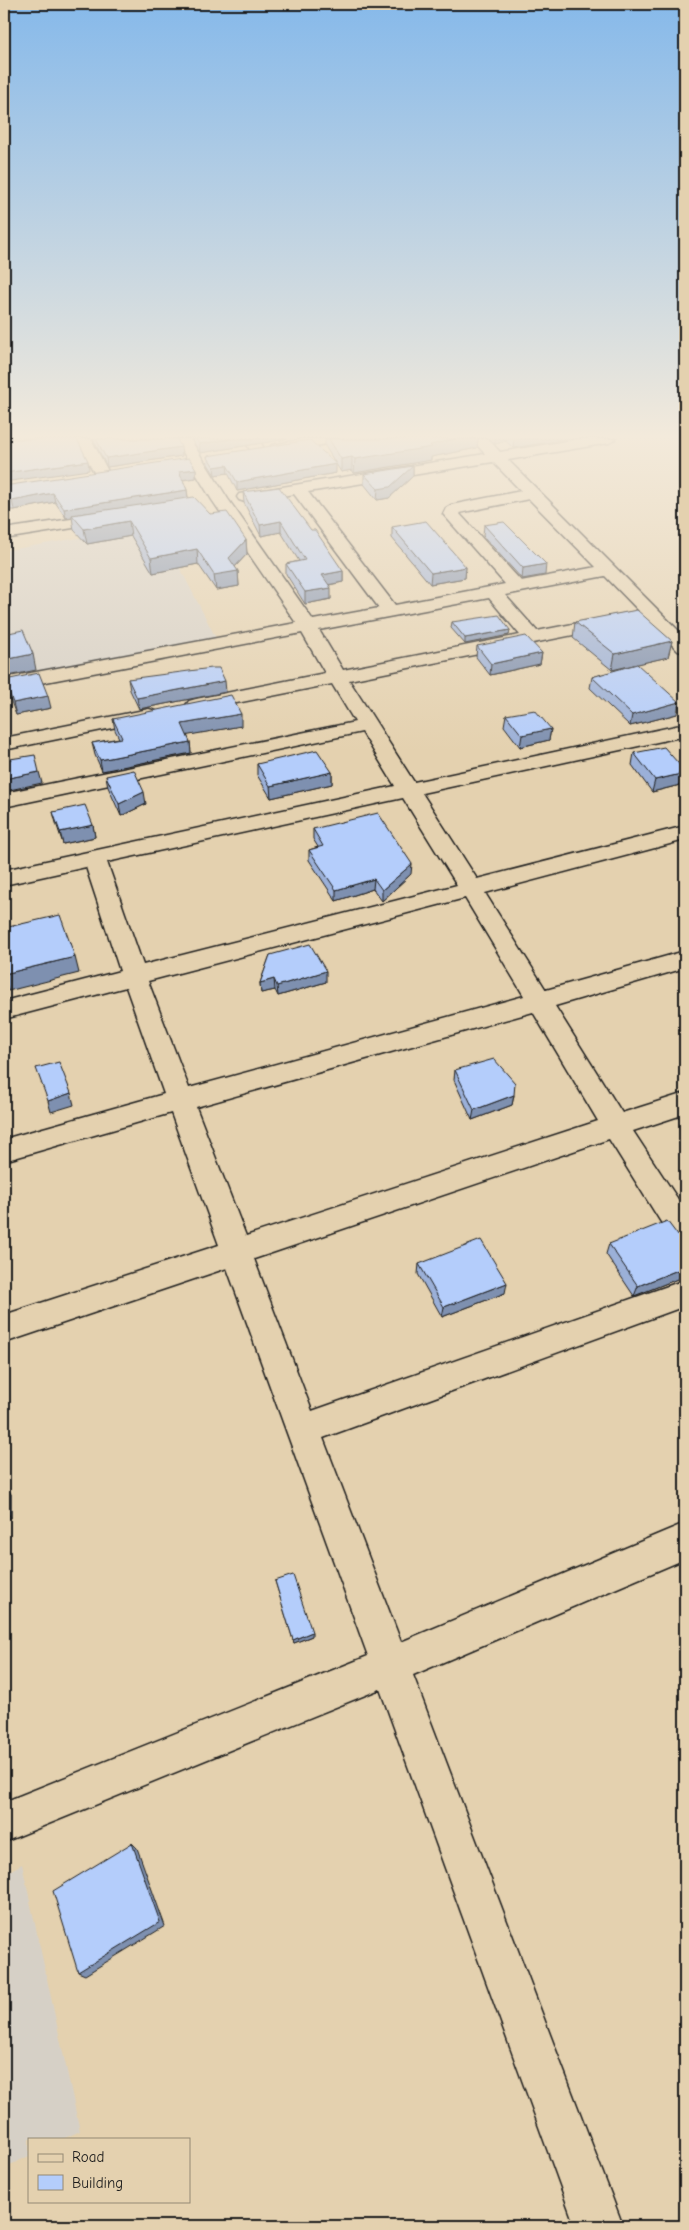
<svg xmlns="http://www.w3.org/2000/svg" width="689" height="2230" font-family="'Comic Neue',sans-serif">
<rect width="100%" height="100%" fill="#e4d1af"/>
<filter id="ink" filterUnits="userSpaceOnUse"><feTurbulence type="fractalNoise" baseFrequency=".02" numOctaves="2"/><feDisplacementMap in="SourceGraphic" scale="10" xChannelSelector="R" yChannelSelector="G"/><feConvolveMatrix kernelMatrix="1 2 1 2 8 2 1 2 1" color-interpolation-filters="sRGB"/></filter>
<g filter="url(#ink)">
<path fill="#d6d0c6" d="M 153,525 L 180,568 L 216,638 L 4,682 L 4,551 Z
M 22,1864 L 80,2131 L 63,2139 L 29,2139 L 29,2156 L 4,2168 L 4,1874 Z"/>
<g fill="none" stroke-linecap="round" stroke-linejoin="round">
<g stroke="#1c1c1c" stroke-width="3">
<path id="minor" d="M 76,439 L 91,439 L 109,473 L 106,476 L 96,476 Z
M 175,439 L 190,439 L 228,499 L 313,620 L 379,608 L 294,494 L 245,502 L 239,500 L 237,497 L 239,494 L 485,454 L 472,439 L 488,439 L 500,452 L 579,439 L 616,439 L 609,443 L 508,460 L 685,637 L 685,653 L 678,651 L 648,620 L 349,680 L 414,782 L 685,724 L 685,736 L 422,793 L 477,879 L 685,826 L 685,840 L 485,893 L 546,990 L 685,951 L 685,968 L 555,1006 L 622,1113 L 685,1093 L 685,1114 L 633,1131 L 685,1210 L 685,1246 L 674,1243 L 609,1139 L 254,1259 L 312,1411 L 685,1280 L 685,1306 L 323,1438 L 401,1642 L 685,1523 L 685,1559 L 413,1675 L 623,2226 L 575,2226 L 380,1689 L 4,1842 L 4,1802 L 368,1656 L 227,1268 L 4,1343 L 4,1315 L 219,1245 L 171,1113 L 4,1161 L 4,1139 L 164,1094 L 126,987 L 4,1019 L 4,1001 L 120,971 L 86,867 L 4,885 L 4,870 L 395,786 L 362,732 L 4,807 L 4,793 L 355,722 L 332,684 L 196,711 L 189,709 L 186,705 L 189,701 L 196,699 L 325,673 L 302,633 L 4,690 L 4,678 L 296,623 L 212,500 ZM 493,462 L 521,491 L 451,505 L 446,508 L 443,514 L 505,584 L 395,605 L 308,492 ZM 529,499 L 596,567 L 521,581 L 459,513 ZM 605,576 L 639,611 L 537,631 L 505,595 ZM 489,598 L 520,635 L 343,670 L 319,630 ZM 403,798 L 457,885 L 143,965 L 107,862 ZM 465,898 L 524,996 L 189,1088 L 148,981 ZM 533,1012 L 598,1121 L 246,1236 L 196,1107 Z
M 243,439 L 258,439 L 266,451 L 263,454 L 253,454 Z
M 303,439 L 339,439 L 332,443 L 277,453 L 272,451 L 269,448 L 272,445 Z
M 111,513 L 117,515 L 119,518 L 117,521 L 4,539 L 4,529 Z
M 149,709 L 156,711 L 159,715 L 156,719 L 4,750 L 4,738 Z"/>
</g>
<use href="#minor" fill="#e4d1af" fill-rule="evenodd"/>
</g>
<path fill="#9bb0d8" stroke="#1c1c1c" d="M 93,439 L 177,439 L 182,456 L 107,467 Z
M 192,439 L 287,439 L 200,453 Z
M 325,439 L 478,439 L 477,448 L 431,457 L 431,460 L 354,473 L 352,470 L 341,472 L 325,446 Z
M 490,439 L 567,439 L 513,448 L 506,441 L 495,444 Z
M 207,456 L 336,473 L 237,491 L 228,473 L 215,475 L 208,464 Z
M 413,466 L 413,476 L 389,498 L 377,500 L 364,484 L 364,474 Z
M 196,469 L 196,478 L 183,480 L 187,490 L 188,497 L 210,514 L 246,540 L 247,554 L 235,567 L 238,571 L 239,586 L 216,590 L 198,564 L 153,573 L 131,536 L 87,544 L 74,530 L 72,517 L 66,518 L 55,502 L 14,510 L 4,510 L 4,486 Z
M 243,492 L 343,571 L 343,582 L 329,585 L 331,599 L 305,604 L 286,574 L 286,564 L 299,561 L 281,532 L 261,536 L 244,503 Z
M 484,525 L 545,575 L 522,579 L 483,536 Z
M 392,527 L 466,567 L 465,578 L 430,584 L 392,538 Z
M 452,622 L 510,630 L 509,635 L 465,644 L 451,628 Z
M 575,622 L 672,641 L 668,657 L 637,664 L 677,714 L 630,726 L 590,688 L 592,677 L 629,667 L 612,670 L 573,638 Z
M 477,646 L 542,653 L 540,664 L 490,675 L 476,657 Z
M 128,679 L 226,692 L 139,709 L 130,690 Z
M 5,680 L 51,708 L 16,715 L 7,691 Z
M 506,715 L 551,729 L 549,740 L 520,747 L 504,726 Z
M 113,719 L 241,726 L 187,735 L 190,742 L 191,753 L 102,771 L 95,755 L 92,743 L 119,738 L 115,730 Z
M 634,753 L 685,771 L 685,779 L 684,784 L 652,792 L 632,765 Z
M 257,764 L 332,772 L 332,784 L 271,798 L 257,775 Z
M 106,776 L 146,804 L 121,816 L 108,787 Z
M 53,812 L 93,825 L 95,837 L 63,844 L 56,823 Z
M 313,829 L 411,874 L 382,901 L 373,889 L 336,901 L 309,860 L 309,850 L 318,847 L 313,839 Z
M 684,839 L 685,839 L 685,854 L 681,850 Z
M 270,955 L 326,982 L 278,996 L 275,990 L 261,993 L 260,983 Z
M 455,1070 L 514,1095 L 512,1105 L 472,1120 L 454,1080 Z
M 609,1244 L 685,1245 L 685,1276 L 634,1296 L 606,1254 Z
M 419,1264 L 505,1293 L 442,1317 L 418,1274 Z
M 4,1489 L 11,1494 L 11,1518 L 4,1518 Z
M 275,1581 L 312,1636 L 294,1643 Z"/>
<path fill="#7e90b0" stroke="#1c1c1c" d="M 232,439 L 287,439 L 200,453 L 199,444 Z
M 456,439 L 478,439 L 477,448 L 431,457 L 431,460 L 354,473 L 355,459 Z
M 495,439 L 507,439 L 506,441 L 495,444 Z
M 514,439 L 567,439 L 513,448 Z
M 181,447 L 182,456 L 107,467 L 106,458 Z
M 352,457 L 352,470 L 341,472 L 341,459 Z
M 88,461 L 89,470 L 4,482 L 4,473 Z
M 336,464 L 336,473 L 237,491 L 237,482 Z
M 227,465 L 228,473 L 215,475 L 214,467 Z
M 413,466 L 413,476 L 389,498 L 377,500 L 378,489 Z
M 196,469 L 196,478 L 180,480 L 179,471 Z
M 187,490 L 188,499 L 72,515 L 72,517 L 66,518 L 64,509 Z
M 53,493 L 55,502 L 14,510 L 12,501 Z
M 129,521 L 131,536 L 87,544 L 84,529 Z
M 281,521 L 281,532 L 261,536 L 260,525 Z
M 246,540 L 247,554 L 230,572 L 238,571 L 239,586 L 216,590 L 214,575 L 229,558 Z
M 197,549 L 198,564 L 153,573 L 151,558 Z
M 546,564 L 545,575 L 522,579 L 523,568 Z
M 466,567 L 465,578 L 430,584 L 431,573 Z
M 343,571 L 343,582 L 322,586 L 322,575 Z
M 331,588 L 331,599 L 305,604 L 305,592 Z
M 510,630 L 509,635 L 465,644 L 465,638 Z
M 672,641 L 668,657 L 612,670 L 615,654 Z
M 542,653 L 540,664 L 490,675 L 491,664 Z
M 33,654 L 36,670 L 4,677 L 4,660 Z
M 225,681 L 226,692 L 139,709 L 137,698 Z
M 48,696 L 51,708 L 16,715 L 13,703 Z
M 679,702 L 677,714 L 630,726 L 632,715 Z
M 241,714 L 241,726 L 184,736 L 182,724 Z
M 551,729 L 549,740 L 520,747 L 522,735 Z
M 190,742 L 191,753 L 102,771 L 100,760 Z
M 39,772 L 42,783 L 5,791 L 4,779 Z
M 332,772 L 332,784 L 271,798 L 270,786 Z
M 685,773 L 685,779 L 684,784 L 652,792 L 655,780 Z
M 144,792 L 146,804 L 121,816 L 119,804 Z
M 93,825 L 95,837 L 63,844 L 60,832 Z
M 412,864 L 411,874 L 382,901 L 382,890 Z
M 374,879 L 373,889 L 336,901 L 336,890 Z
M 75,957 L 79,973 L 8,991 L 4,974 Z
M 326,971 L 326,982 L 278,996 L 277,986 Z
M 274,979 L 275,990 L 261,993 L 260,983 Z
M 4,1061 L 6,1061 L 9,1072 L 4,1074 Z
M 71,1093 L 74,1105 L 51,1112 L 48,1101 Z
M 514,1095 L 512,1105 L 472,1120 L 474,1110 Z
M 685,1267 L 685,1276 L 634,1296 L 638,1286 Z
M 507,1283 L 505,1293 L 442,1317 L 444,1307 Z
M 8,1489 L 11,1494 L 11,1518 L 8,1513 Z
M 312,1632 L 312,1636 L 294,1643 L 293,1640 Z
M 132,1843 L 137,1848 L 165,1926 L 85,1975 L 78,1972 Z"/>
<path fill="#b4cdfb" stroke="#1c1c1c" d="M 4,439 L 77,439 L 88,461 L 4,473 Z
M 96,439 L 177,439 L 181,447 L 106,458 Z
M 196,439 L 232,439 L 199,444 Z
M 329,439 L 456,439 L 430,445 L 432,447 L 355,459 L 352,457 L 341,459 Z
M 310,440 L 336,464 L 237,482 L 227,465 L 214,467 L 207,456 Z
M 189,458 L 196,469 L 179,471 L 187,490 L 64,509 L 53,493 L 12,501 L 4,501 L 4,486 Z
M 413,466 L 390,487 L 378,489 L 364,474 Z
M 279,487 L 311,530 L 315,530 L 343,571 L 322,575 L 331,588 L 305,592 L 286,564 L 305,560 L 281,521 L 260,525 L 243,492 Z
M 194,497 L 210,514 L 227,512 L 246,540 L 229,558 L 238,571 L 214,575 L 197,549 L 151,558 L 129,521 L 84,529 L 72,515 Z
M 426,521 L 466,567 L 431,573 L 392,527 Z
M 504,522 L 546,564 L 523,568 L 484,525 Z
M 637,610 L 672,641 L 615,654 L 575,622 Z
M 499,615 L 510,630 L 465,638 L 452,622 Z
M 23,630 L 33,654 L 4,660 L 4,634 Z
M 526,636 L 542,653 L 491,664 L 477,646 Z
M 637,664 L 679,702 L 632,715 L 592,677 Z
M 212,668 L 219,668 L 225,681 L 137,698 L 128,679 Z
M 39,673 L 48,696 L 13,703 L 5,680 Z
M 231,695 L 241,714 L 182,724 L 190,742 L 100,760 L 92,743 L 122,738 L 113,719 Z
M 535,710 L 551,729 L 522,735 L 506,715 Z
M 664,747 L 685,771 L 685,773 L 655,780 L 634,753 Z
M 317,750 L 332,772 L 270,786 L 257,764 Z
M 35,755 L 39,772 L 4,779 L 4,760 Z
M 134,770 L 144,792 L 119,804 L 106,776 Z
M 85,805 L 93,825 L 60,832 L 53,812 Z
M 378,813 L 412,864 L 382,890 L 374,879 L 336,890 L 309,850 L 323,846 L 313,829 Z
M 60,915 L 75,957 L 4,974 L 4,928 Z
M 310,944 L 326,971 L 277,986 L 274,979 L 260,983 L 270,955 Z
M 494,1059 L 515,1083 L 514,1095 L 474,1110 L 455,1070 Z
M 59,1062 L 71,1093 L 48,1101 L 36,1068 Z
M 667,1221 L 685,1245 L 685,1267 L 638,1286 L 609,1244 Z
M 481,1240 L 507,1283 L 444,1307 L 419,1264 Z
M 4,1489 L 8,1489 L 8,1513 L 4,1514 Z
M 293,1575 L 312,1632 L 293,1640 L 275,1581 Z
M 132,1843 L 160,1922 L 78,1972 L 53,1891 Z"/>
</g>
<linearGradient id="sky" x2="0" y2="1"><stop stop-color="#86b9ea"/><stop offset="0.58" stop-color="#f3eadb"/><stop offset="1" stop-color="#f3eadb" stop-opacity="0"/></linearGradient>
<rect width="689" height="752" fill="url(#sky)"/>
<rect width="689" height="2230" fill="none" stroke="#e4d1af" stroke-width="20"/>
<rect x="10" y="10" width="669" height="2210" fill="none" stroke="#1c1c1c" stroke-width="2" filter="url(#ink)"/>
<rect x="28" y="2138" width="162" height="65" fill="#e4d1af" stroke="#948974"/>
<rect x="38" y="2154" width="25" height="8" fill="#e4d1af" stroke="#948974"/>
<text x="72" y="2162" font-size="15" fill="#1c1c1c">Road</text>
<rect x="38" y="2175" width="25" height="15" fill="#b4cdfb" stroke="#948974"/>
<text x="72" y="2188" font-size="15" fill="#1c1c1c">Building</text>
</svg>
